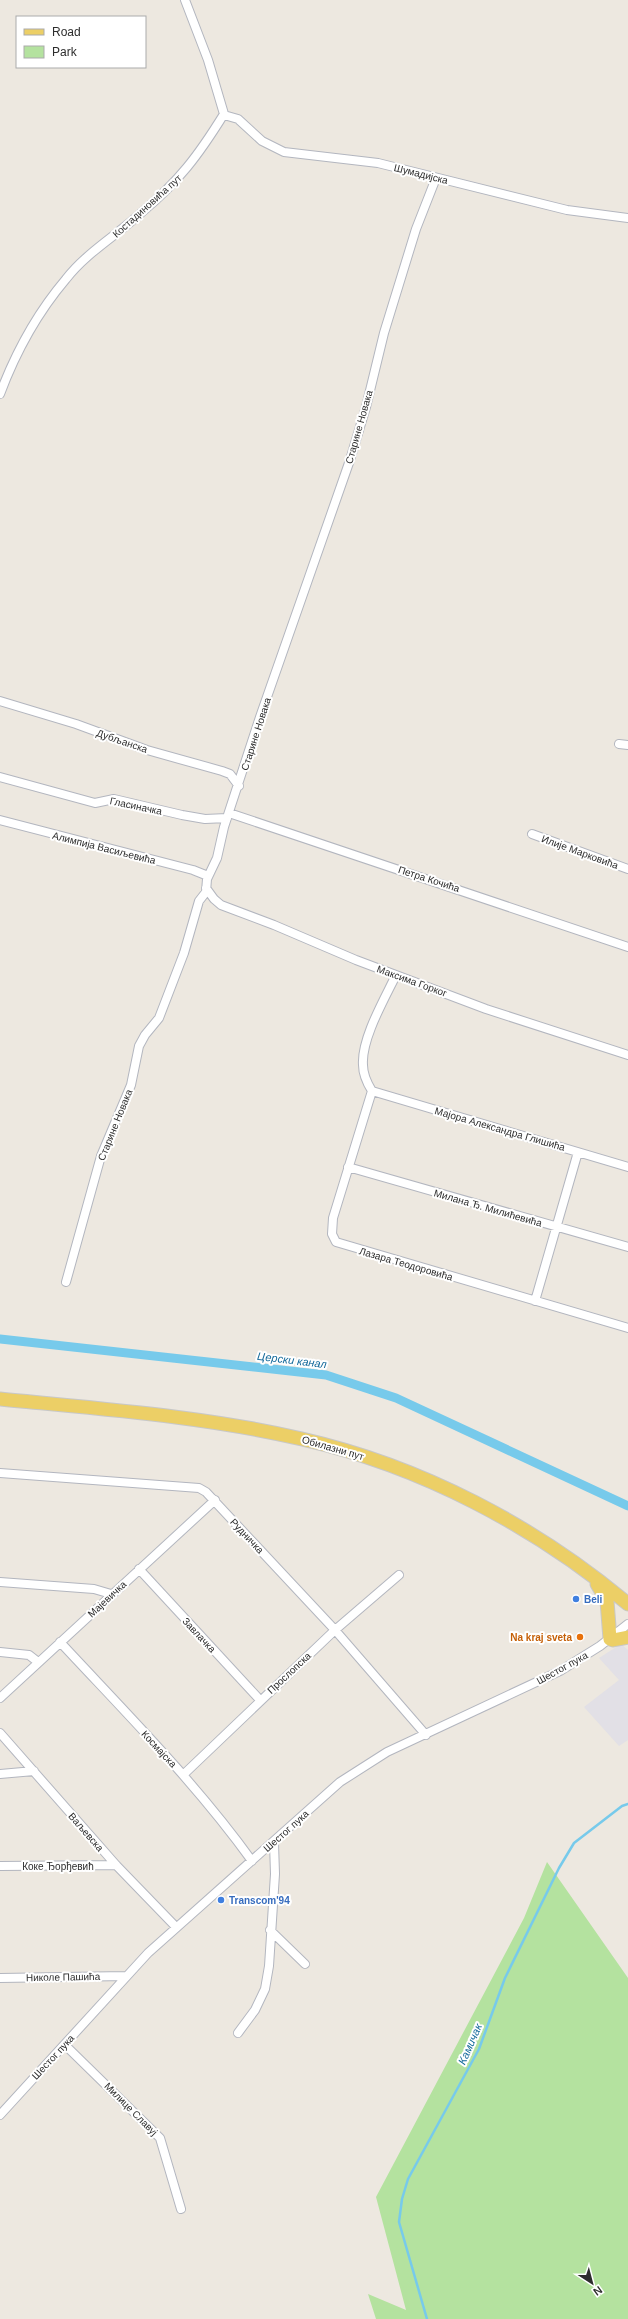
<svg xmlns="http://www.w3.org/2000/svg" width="628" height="2319" font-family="Arial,sans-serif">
<rect width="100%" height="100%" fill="#ede8e0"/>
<path fill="#e2e0e6" d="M 621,1644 L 628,1650 L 628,1740 L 619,1746 L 584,1707 L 619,1680 L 599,1658 Z"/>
<path fill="#b4e29f" d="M 547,1862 L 628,1978 L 628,2319 L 376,2319 L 368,2294 L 406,2310 L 376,2197 L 524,1918 Z"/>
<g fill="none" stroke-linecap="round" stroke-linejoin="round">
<path stroke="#77caeb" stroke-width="2.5" d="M 427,2319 L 399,2222 L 402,2199 L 408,2179 L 479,2049 L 505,1978 L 559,1868 L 574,1843 L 622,1806 L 628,1804"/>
<path stroke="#77caeb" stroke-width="9" d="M 0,1339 L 326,1375 L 396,1398 L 628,1506"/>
<g stroke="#b3b6bf" stroke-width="10">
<path id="minor" d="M 224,115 L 238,119 L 262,141 L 284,152 L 378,163 L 567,210 L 628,218
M 0,394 C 15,354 38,312 66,279 C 86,253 117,235 141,213 C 179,181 198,156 224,114 L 208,60 L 185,0
M 0,701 L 76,724 L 147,750 L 222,771 L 230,774 L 239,786
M 619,744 L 628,745
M 0,777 L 95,803 L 114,799 L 182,815 L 205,819 L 227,818
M 229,813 L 628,947
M 0,820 L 193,870 L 208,876
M 532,834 L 628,869
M 206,888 L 214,899 L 221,905 L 274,925 L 356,960 L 486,1009 L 628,1055
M 372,1091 L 333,1218 L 332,1234 L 336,1242 L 628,1328
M 372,1091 L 628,1167
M 372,1091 C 367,1083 363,1074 363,1065 C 361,1039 385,998 396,975
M 348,1167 L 628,1247
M 66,1282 L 101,1156 L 131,1085 L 139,1046 L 145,1035 L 159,1018 L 184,953 L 199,901 L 206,892 L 207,879 L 217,858 L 224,827 L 260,717 L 350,460 L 366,407 L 384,333 L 416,229 L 436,178
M 535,1301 L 578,1152
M 0,1473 L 199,1488 L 206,1492 L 335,1630 L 426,1735
M 139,1569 L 260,1700
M 0,1582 L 94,1589 L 111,1594
M 60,1642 C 126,1713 195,1782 252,1861
M 0,1652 L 29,1655 L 38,1662
M 0,1698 L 215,1500
M 0,1733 L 116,1865 L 176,1927
M 0,1774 L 34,1771
M 183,1775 L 335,1630 L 399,1575
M 0,1866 L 116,1865
M 270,1930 L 305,1964
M 0,1978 L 126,1976
M 238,2033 L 255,2010 L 265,1989 L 269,1966 L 275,1874 L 274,1843
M 65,2045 L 160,2138 L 181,2209
M 0,2115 L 148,1953 L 340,1782 L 387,1752 L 560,1671 L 600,1646 L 628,1624"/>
</g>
<g stroke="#c8c8c8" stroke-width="15">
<path id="primary" d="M 0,1399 C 101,1409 203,1416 302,1439 C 421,1466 535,1526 628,1604
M 597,1584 L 607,1601 L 610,1639 L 613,1640 L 628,1637"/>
</g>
<use href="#minor" stroke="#fff" stroke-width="8"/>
<use href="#primary" stroke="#eccf66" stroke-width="13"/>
</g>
<g fill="#3f7fe0" stroke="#fff" stroke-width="1.5">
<circle cx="576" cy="1599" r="4"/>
<circle cx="221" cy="1900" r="4"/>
</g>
<circle fill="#e8710a" stroke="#fff" stroke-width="1.5" cx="580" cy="1637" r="4"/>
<g text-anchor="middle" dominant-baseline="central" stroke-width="4" stroke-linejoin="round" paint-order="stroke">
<g font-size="10" fill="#2d2d2d" stroke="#fff">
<text transform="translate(421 174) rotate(14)">Шумадијска</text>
<text transform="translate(147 206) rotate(-42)">Костадиновића пут</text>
<text transform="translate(359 427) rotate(-74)">Старине Новака</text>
<text transform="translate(256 734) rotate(-72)">Старине Новака</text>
<text transform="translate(122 741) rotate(19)">Дубљанска</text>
<text transform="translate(136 806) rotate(12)">Гласиначка</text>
<text transform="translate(104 848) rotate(14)">Алимпија Васиљевића</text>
<text transform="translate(580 852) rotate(20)">Илије Марковића</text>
<text transform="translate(429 879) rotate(18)">Петра Кочића</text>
<text transform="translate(412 981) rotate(20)">Максима Горког</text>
<text transform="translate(115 1125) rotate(-68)">Старине Новака</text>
<text transform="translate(500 1129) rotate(16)">Мајора Александра Глишића</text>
<text transform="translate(488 1208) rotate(16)">Милана Ђ. Милићевића</text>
<text transform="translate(406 1264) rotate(16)">Лазара Теодоровића</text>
<text transform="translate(333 1448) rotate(16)">Обилазни пут</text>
<text transform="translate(247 1536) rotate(47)">Рудничка</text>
<text transform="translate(107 1599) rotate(-43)">Мајевичка</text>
<text transform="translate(199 1635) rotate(47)">Завлачка</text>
<text transform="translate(562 1668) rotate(-29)">Шестог пука</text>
<text transform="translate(289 1673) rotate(-43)">Прослопска</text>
<text transform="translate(159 1749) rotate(47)">Космајска</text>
<text transform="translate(286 1831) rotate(-42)">Шестог пука</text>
<text transform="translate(86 1832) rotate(49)">Ваљевска</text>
<text x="58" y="1866">Коке Ђорђевић</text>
<text transform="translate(63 1977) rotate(-1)">Николе Пашића</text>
<text transform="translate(53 2057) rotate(-47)">Шестог пука</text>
<text transform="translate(131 2109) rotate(45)">Милице Славуј</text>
</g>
<g font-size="10" font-weight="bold" fill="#366cbe" stroke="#fff" text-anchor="start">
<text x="584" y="1599">Beli</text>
<text x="229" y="1900">Transcom'94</text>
</g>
<g font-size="10" font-weight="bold" fill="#c56008" stroke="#fff" text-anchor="end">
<text x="572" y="1637">Na kraj sveta</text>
</g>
<g font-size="11" font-style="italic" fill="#13699a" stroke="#fff">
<text transform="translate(292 1360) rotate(7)">Церски канал</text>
<text transform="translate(470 2044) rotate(-66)">Камичак</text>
</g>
</g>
<rect x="16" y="16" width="130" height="52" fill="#ffffff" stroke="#ababab"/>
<rect x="24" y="29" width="20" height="6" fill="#eccf66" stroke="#ababab"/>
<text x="52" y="36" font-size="12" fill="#2d2d2d">Road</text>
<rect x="24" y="46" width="20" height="12" fill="#b4e29f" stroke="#ababab"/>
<text x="52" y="56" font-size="12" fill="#2d2d2d">Park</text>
<g transform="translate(592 2283) rotate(144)" stroke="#ffffff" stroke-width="3" paint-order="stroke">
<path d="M0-3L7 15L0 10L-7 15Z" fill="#2d2d2d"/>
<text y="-6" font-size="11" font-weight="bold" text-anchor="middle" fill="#2d2d2d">N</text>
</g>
</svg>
